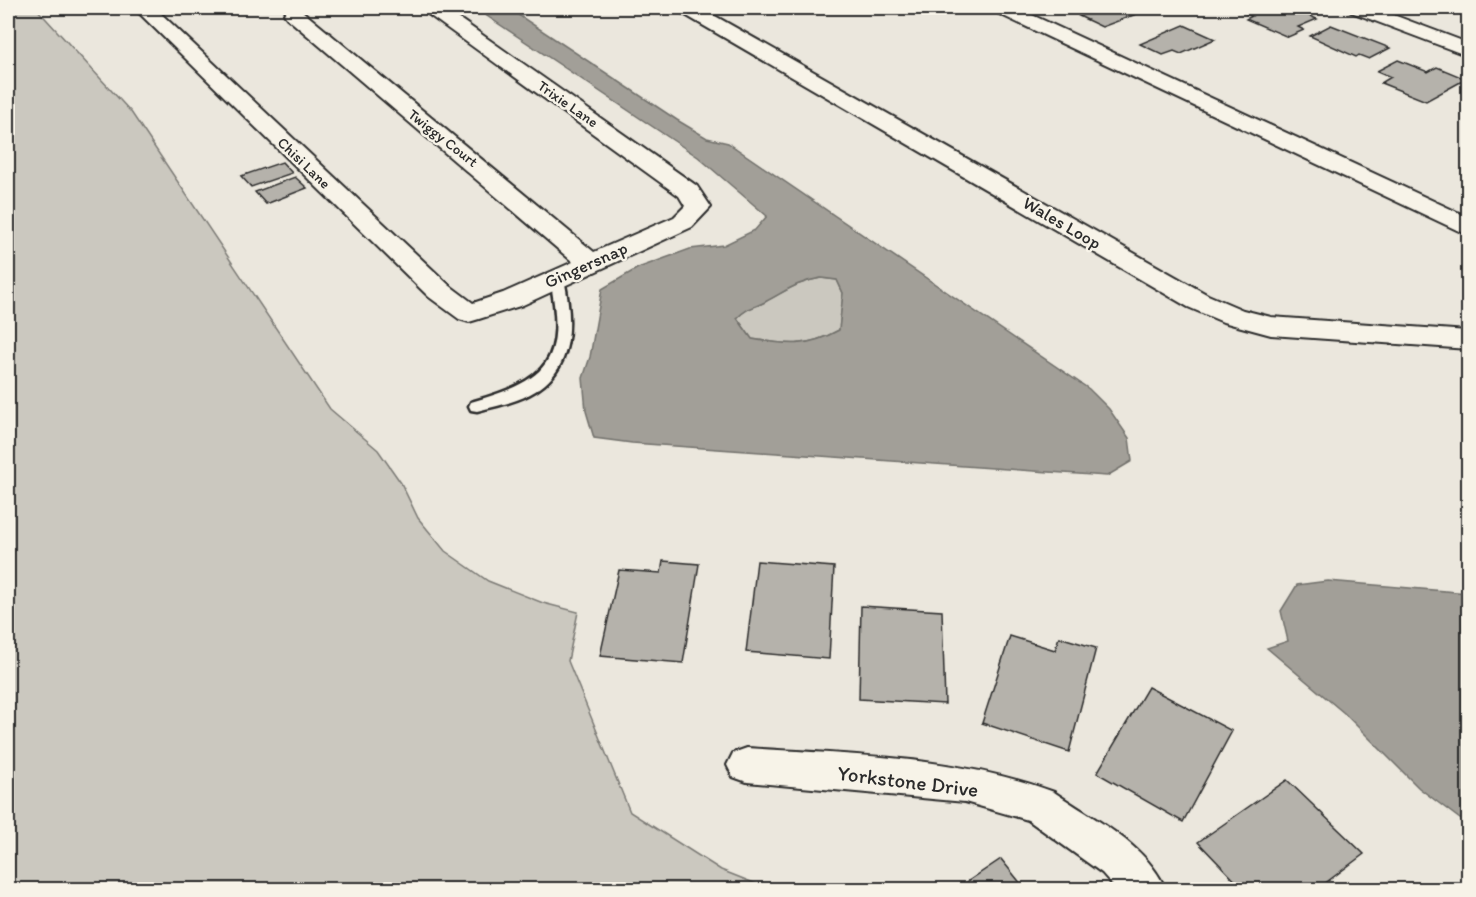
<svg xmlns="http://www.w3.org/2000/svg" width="1476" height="897" font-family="Itim,sans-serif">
<rect width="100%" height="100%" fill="#ebe7dd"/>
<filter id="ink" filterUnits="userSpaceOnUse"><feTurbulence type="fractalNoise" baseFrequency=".0167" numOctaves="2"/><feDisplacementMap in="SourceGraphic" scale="12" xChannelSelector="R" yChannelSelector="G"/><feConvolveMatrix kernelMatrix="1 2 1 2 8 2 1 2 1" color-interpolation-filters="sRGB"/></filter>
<g filter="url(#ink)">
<path fill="#cbc8bf" stroke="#7b7a75" stroke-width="1.5" d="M 8,8 L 36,8 L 131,112 L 330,409 L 378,450 L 401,483 L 418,518 L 445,551 L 488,581 L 543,603 L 578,612 L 568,661 L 630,812 L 721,870 L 769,889 L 8,889 Z
M 821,278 L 837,280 L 843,293 L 839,330 C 807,348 787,345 752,339 L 737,318 C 749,306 752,309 765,302 C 786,291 796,282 821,278 Z"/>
<path fill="#a29f98" stroke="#72716c" stroke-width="1.5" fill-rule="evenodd" d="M 475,8 L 508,8 L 677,120 L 707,138 L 728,143 L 1089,389 L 1109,409 L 1129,438 L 1132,461 L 1107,476 L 632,443 L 594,438 L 586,411 L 583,378 L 590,357 L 602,289 L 638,268 L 690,249 L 724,245 L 755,230 L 767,216 L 698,157 ZM 821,278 L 837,280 L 843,293 L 839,330 C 807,348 787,345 752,339 L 737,318 C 748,307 753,308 765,302 C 786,291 796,282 821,278 Z
M 1328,581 L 1468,593 L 1468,825 L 1419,788 L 1344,713 L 1267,648 L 1288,641 L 1281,611 L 1297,585 Z"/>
<path fill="#b5b2ab" stroke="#2b2b2b" stroke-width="1.5" d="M 1103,8 L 1133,8 L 1142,12 L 1102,27 L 1079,16 Z
M 1252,8 L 1290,8 L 1317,19 L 1298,27 L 1304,30 L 1288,37 L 1246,19 L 1252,16 L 1241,12 Z
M 1184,25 L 1215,39 L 1181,54 L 1174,51 L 1163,55 L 1140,44 Z
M 1331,25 L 1390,48 L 1369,59 L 1359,55 L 1356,57 L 1310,36 Z
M 1398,60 L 1428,72 L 1437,67 L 1466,79 L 1426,101 L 1381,83 L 1391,77 L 1377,71 Z
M 282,162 L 292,173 L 251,187 L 241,176 Z
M 295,177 L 307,188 L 266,204 L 255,192 Z
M 663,561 L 699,564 L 683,663 L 600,656 L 619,570 L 661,573 Z
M 757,561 L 834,567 L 829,659 L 746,652 Z
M 861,606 L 942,611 L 945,704 L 859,699 Z
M 1010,636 L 1055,650 L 1059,637 L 1096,648 L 1069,752 L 982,723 Z
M 1148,687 L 1232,731 L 1183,822 L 1097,773 Z
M 1287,780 L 1364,854 L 1316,890 L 1244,890 L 1198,842 Z
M 1001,859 L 1026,890 L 955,890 Z"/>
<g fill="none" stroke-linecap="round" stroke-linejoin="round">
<g stroke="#2b2b2b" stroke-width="5">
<path id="lane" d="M 557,275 L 564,279 C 573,322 575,371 530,394 C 514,403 495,406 477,411 L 471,410 L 469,406 L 471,402 C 549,380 566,361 550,279 Z"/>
</g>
<g stroke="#2b2b2b" stroke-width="4">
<path id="street" d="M 134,8 L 155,8 L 449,285 L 473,303 L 503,293 L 573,262 L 287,18 L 284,14 L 287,10 L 301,10 L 594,252 L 674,217 L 685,206 L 679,196 L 425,12 L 422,8 L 444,8 L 697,186 L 711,207 L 692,227 L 523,305 L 479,319 L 469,322 L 459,319 L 429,297 Z
M 677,8 L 701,8 L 1208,295 L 1243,310 L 1271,317 L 1468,331 L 1468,349 L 1271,335 L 1223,322 L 1188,307 L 680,12 Z
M 992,8 L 1017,8 L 1468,217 L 1468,234 L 1459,231 L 995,12 Z
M 1348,8 L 1375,8 L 1468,43 L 1468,56 L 1351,12 Z
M 747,748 C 850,755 957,756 1054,792 C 1093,819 1147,844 1166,890 L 1117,890 L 1102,873 L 1028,820 L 965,802 L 747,782 L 733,777 L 727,765 L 733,753 Z"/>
</g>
<use href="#lane" fill="#f7f3e8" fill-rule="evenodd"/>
<use href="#street" fill="#f7f3e8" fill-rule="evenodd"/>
</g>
</g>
<g text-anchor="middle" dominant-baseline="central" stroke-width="5" stroke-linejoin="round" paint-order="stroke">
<g font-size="15" fill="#2b2b2b" stroke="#f7f3e8">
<text transform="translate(568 104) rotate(35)">Trixie Lane</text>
<text transform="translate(443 138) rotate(38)">Twiggy Court</text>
<text transform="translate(304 163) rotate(44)">Chisi Lane</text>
</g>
<g font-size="18" fill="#2b2b2b" stroke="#f7f3e8">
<text transform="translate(1062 223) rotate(30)">Wales Loop</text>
<text transform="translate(586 265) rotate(-24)">Gingersnap</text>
</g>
<g font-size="21" fill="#2b2b2b" stroke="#f7f3e8">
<text transform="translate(908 781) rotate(7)">Yorkstone Drive</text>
</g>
</g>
<rect width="1476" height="897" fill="none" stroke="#f7f3e8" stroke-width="30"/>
<rect x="15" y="15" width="1446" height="867" fill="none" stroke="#2b2b2b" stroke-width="2" filter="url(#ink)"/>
</svg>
